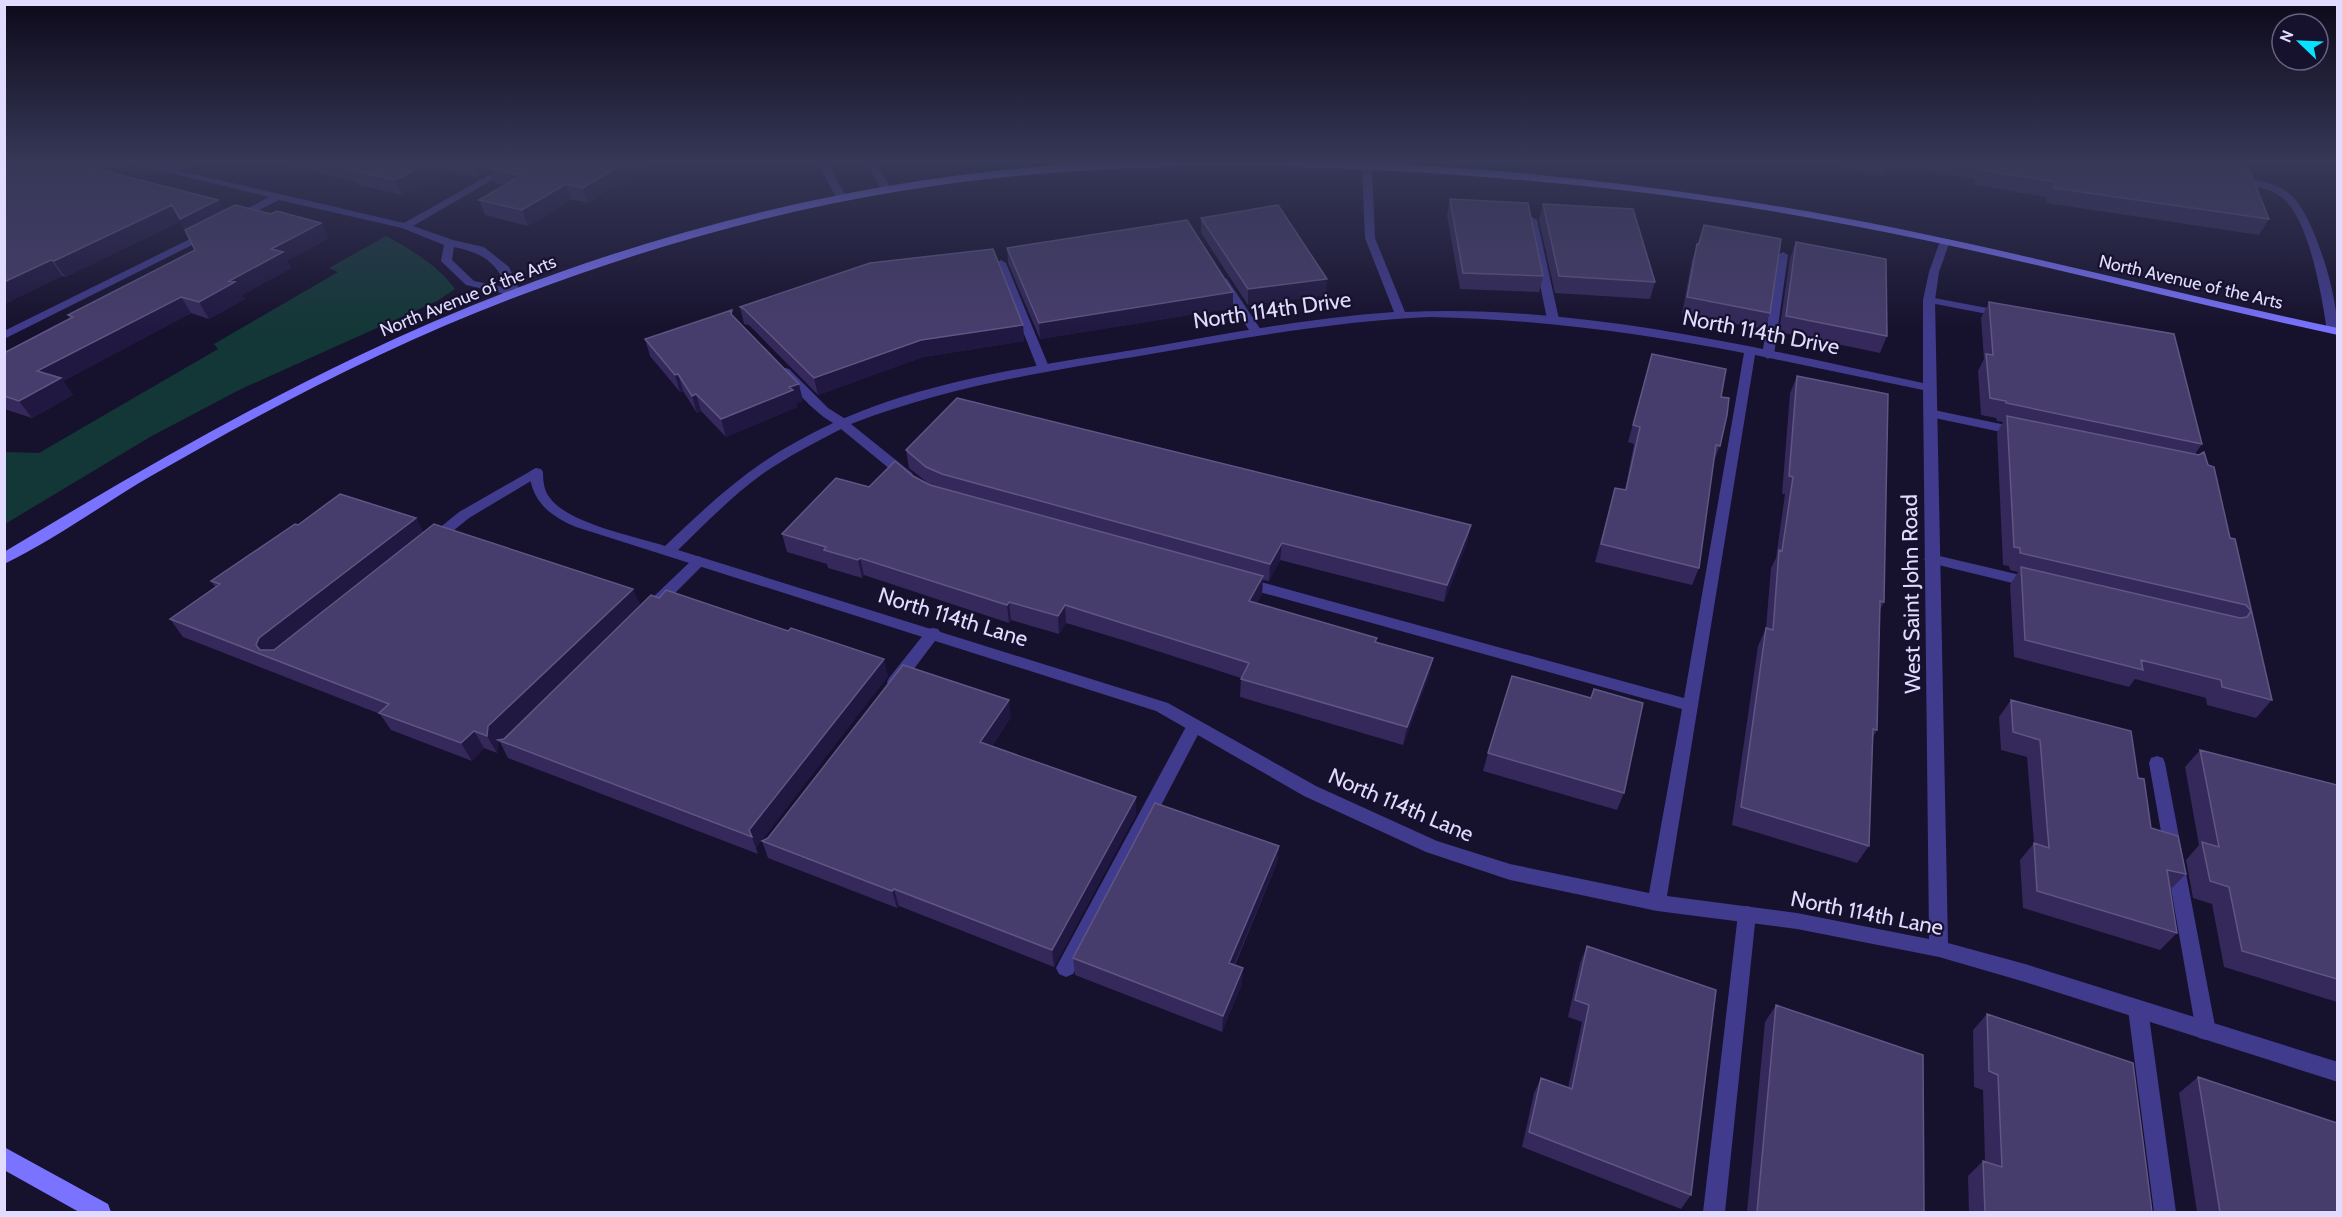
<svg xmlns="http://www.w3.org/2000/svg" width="2342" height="1217" font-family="Cabin,sans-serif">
<rect width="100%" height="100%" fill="#16112d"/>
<path fill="#133736" d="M 386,236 C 410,249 439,266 455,289 L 437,301 L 241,389 L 150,437 L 5,524 L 5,452 L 39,453 L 218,349 L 214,344 L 338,272 L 329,268 Z"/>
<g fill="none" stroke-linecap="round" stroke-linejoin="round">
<path fill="#403b8d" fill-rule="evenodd" d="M 1532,217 L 1537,220 L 1559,319 L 1553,322 L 1547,319 L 1527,220 Z
M 1783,252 L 1788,255 L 1774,355 L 1768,359 L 1762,355 L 1778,255 Z
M 1001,260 L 1006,263 L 1049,367 L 1047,370 L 1039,370 L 1037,367 L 996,263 Z
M 1223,278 L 1227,279 L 1263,333 L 1261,335 L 1253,335 L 1251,333 L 1217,281 Z
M 1929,297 L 2003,311 L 2009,314 L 2003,317 L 1925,302 L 1925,298 Z
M 785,368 L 789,369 L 828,408 L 847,420 L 848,423 L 847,426 C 828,430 793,387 781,375 L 781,369 Z
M 1929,409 L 2020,428 L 2026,432 L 2020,436 L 1925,416 L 1923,413 Z
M 536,468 L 541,469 L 543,472 L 541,475 L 469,518 L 437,544 L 427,544 L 425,541 L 427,538 L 459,512 Z
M 1931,554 L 2033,578 L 2040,583 L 2033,588 L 1926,562 L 1924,559 Z
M 699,556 L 706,561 L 704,564 L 659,609 L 649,609 L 647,605 L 649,601 L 694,558 Z
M 933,628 L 938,629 L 941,633 L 938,637 L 901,686 L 889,686 L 887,682 L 889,678 L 928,629 Z
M 1194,721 L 1200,723 L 1202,727 L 1073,974 L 1066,977 L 1059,974 L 1056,968 L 1059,962 L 1188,723 Z
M 2157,756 L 2163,758 L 2165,763 L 2216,1031 L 2213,1038 L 2206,1040 L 2199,1038 L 2196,1031 L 2149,763 L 2151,758 Z
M 1747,906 L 1754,908 L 1756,914 L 1725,1212 L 1703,1212 L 1738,914 L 1740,908 Z
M 2138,1000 L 2145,1003 L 2148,1009 L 2176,1212 L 2154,1212 L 2128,1009 L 2131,1003 Z"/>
<path fill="#403b8d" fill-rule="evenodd" d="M 121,161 C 138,160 152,166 168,168 C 177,169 188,161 200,161 L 181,171 L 404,223 L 514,161 L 525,161 L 413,226 L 453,240 L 484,247 L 509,267 L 521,293 L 515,296 L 466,285 L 441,261 L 444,245 L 402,228 L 279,200 L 237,221 L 233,220 L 233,216 L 269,197 ZM 454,247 C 482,253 496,261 507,288 L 474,281 L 452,260 Z
M 816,161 L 826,161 L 847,198 L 846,200 L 838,200 Z
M 866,161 L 876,161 L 892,191 L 891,193 L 883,193 Z
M 1367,164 L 1372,167 L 1375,238 L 1405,312 C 1580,304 1753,347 1923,383 L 1923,300 L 1929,272 L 1940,241 L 1949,239 L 1950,241 L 1939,272 L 1935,300 L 1948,943 L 2025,964 L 2338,1062 L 2338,1082 L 2025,982 L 1939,957 L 1797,929 L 1657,911 L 1510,880 L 1426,852 L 1304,796 L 1156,711 L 576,527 C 550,516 532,502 529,472 L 536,468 L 543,472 C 543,481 544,491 550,498 C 569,524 635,536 665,546 C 706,507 746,469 796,442 C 901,383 1022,368 1139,349 C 1224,334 1308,318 1394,312 L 1365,238 L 1362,167 ZM 1430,317 C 1536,319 1639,333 1744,353 L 1684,698 L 1243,577 L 1236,582 L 1238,586 L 1682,709 L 1649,893 L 1510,864 L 1437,841 L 1316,786 L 1168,703 L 678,550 C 705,524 731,497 761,475 C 787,457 814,443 841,429 L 902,479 L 912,479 L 914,476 L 912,473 L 851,424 C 952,385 1045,372 1151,354 C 1244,338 1336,321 1430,317 ZM 1755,355 L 1923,390 L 1929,939 L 1797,913 L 1667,896 Z
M 2236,177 C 2254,180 2278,182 2292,196 C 2315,218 2340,302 2337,333 L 2333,334 L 2327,331 C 2322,297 2310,224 2285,200 C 2271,187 2250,186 2233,182 L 2233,178 Z
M 208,230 L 212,231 L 212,235 L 4,339 L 4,331 Z"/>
<path fill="#7a73ff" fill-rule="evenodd" d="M 1143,161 C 1194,161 1245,160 1295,161 C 1441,163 1588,177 1731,199 C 1936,229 2135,285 2338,328 L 2338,335 C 2174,300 2013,256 1849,225 C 1705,197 1559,181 1412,172 C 1241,162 1071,163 901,191 C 772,212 646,248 524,294 C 394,342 271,407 151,476 C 103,504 54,540 4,564 L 4,552 C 120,482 236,414 358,356 C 601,240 873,167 1143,161 Z
M 4,1147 L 108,1204 L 111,1212 L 79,1212 L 4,1170 Z"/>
</g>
<path fill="#34295a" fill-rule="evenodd" d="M 4,161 L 132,166 L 115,174 L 218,200 L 224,210 L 271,214 L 321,223 L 329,238 L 287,261 L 291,268 L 242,295 L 245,299 L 209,319 L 191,313 L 63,381 L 73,395 L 32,418 L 4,409 L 4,353 L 70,318 L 68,315 L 195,250 L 181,221 L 65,277 L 62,276 L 4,304 Z
M 269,161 L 656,161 L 588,203 L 571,199 L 528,226 L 485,215 L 479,200 L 505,185 L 493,182 L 490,172 L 478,178 L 447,171 L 402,195 L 358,185 L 357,182 Z
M 1841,161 L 2242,161 L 2238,167 L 2269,219 L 2259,235 L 2047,203 L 2046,197 L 1975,185 L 1975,179 L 1888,165 L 1884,176 L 1840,169 Z
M 1450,199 L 1543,276 L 1539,292 L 1460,289 L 1447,215 Z
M 1543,204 L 1655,282 L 1650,299 L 1555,293 L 1539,220 Z
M 1201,218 L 1326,295 L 1248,305 L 1201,233 Z
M 1704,225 L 1770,313 L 1764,329 L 1682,314 L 1692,260 Z
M 1796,242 L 1887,336 L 1880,353 L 1779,332 L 1790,258 Z
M 1007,248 L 1233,292 L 1233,308 L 1040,339 L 1008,263 Z
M 1989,302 L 2202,444 L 2195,454 L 2208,465 L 2230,538 L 2235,539 L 2272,700 L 2256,718 L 2207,705 L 2206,698 L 2135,679 L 2129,687 L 2014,657 L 2010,585 L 2018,572 L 2010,570 L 2009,566 L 2003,565 L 1997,433 L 2003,422 L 1997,421 L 1996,418 L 1981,415 L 1978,371 L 1984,359 L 1981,318 Z
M 740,307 L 1023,325 L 1024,341 L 923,357 L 818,395 L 749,325 L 744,324 Z
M 734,317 L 803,401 L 796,403 L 797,407 L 726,437 L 701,411 L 697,413 L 683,391 L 680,392 L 650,356 L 645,339 Z
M 1652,354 L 1721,397 L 1720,446 L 1713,463 L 1699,568 L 1692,585 L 1595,562 L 1615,488 L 1625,490 L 1634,444 L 1628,442 Z
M 1797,376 L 1884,602 L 1880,610 L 1877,730 L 1873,737 L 1869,846 L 1857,863 L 1732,825 L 1758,646 L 1766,628 L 1771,568 L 1776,558 L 1785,494 L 1782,494 L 1790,393 Z
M 906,450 L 1471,525 L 1467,543 L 1444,602 L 1280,560 L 1269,581 L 1263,580 L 1262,594 L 1257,603 L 1376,642 L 1433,658 L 1429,676 L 1403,745 L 1240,697 L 1241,678 L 1126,641 L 1066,623 L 1059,634 L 1011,620 L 1009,623 L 864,575 L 862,578 L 828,568 L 827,564 L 787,552 L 782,534 L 869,487 L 929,484 L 909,468 Z
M 416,518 L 423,532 L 640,606 L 888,676 L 759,843 L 756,848 L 758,854 L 508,758 L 500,742 L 498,743 L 497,753 L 484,748 L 472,761 L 391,730 L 380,714 L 183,637 L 170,619 L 215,587 L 211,581 L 298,525 ZM 560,684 L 504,739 L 503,739 Z
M 1594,689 L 1624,793 L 1617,810 L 1483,771 L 1488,753 L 1591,698 Z
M 2011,700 L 2138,778 L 2151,828 L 2186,874 L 2170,890 L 2177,933 L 2160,950 L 2023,908 L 2020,860 L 2034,843 L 2027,757 L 2001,750 L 1999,717 Z
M 1011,717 L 992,746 L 1136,814 L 1054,967 L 899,906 L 897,908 L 768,858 L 762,841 Z
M 2200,750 L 2337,785 L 2337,1002 L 2224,967 L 2212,904 L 2193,898 L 2186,860 L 2199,845 L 2185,767 Z
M 1279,846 L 1277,863 L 1235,965 L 1242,984 L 1222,1032 L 1075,975 L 1073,958 Z
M 1587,946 L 1691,1195 L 1681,1209 L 1522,1147 L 1534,1093 L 1541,1078 L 1568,1088 L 1582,1022 L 1568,1017 L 1580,963 Z
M 1776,1005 L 1924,1212 L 1747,1212 L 1765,1022 Z
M 1987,1014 L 2152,1212 L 1969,1212 L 1968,1176 L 1983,1161 L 1985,1161 L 1983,1090 L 1974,1087 L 1973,1030 Z
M 2198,1077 L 2337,1212 L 2197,1212 L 2179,1093 Z"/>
<path fill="#201841" d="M 103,161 L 129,161 L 132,166 L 98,183 L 89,167 Z
M 432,161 L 442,161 L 447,171 L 402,195 L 395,180 Z
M 477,161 L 510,161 L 488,167 L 490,172 L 478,178 L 472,163 Z
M 627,161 L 656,161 L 588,203 L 583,188 Z
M 566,184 L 571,199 L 528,226 L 522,210 Z
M 218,200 L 227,216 L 189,235 L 181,221 L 65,277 L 54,261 L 172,205 Z
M 321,223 L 329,238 L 287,261 L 291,268 L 242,295 L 245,299 L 209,319 L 199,302 L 229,281 L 271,249 Z
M 51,260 L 62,276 L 4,304 L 4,282 Z
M 1327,279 L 1326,295 L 1248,305 L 1248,289 Z
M 1233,292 L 1233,308 L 1040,339 L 1039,323 Z
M 181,297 L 191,313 L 63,381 L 73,395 L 32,418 L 19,401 L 37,371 Z
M 1023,325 L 1024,341 L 923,357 L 818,395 L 814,378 L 921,340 Z
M 678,374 L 683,391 L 680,392 L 675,375 Z
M 799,384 L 803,401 L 796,403 L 797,407 L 726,437 L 721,419 L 789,387 Z
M 696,394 L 701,411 L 697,413 L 692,396 Z
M 416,518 L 425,536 L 272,656 L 264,656 L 256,645 L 259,638 Z
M 1471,525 L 1467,543 L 1444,602 L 1447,585 Z
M 1282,543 L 1280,560 L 1269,581 L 1270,564 Z
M 860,558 L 864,575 L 862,578 L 858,560 Z
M 1263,576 L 1262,594 L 1248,619 L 1249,601 Z
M 633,589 L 641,606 L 501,741 L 498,740 L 500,742 L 498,743 L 497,753 L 487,736 L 488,726 Z
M 1009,602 L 1011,620 L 1009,623 L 1007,605 Z
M 1065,605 L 1066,623 L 1059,634 L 1058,616 Z
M 1433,658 L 1429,676 L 1403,745 L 1407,727 Z
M 884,659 L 888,676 L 756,848 L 749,830 L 753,825 Z
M 1009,700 L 1011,717 L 983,759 L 980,742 Z
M 474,731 L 484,748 L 472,761 L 461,743 Z
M 1136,797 L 1136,814 L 1054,967 L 1052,950 Z
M 1279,846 L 1277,863 L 1228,979 L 1229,963 Z
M 894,889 L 899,906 L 897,908 L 892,891 Z
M 1243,968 L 1242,984 L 1222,1032 L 1223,1016 Z"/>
<path fill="#473d6c" stroke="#5f5683" stroke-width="1.5" d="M 4,161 L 103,161 L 89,167 L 218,200 L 180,219 L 172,205 L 54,261 L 51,260 L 4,282 Z
M 325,161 L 432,161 L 395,180 L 351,170 L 355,168 Z
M 461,161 L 477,161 L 472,163 Z
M 498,161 L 627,161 L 583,188 L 566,184 L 522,210 L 479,200 L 522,175 L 488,167 Z
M 1958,161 L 2201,161 L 2249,169 L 2269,219 L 2054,188 L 2054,182 L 1982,170 L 1982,164 Z
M 1450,199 L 1528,203 L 1543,276 L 1463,273 Z
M 1543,204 L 1633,209 L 1655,282 L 1559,276 Z
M 235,205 L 271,214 L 277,211 L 321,223 L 271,249 L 283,252 L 229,281 L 235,282 L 199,302 L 181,297 L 37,371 L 61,378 L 19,401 L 4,396 L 4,353 L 73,317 L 68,315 L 195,250 L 185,230 Z
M 1278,205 L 1327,279 L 1248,289 L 1201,218 Z
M 1187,220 L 1233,292 L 1039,323 L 1007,248 Z
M 1704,225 L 1781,239 L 1770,313 L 1687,297 L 1697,244 L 1699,244 Z
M 1796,242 L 1886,259 L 1887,336 L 1786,316 Z
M 993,249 L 1023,325 L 921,340 L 814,378 L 744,309 L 740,307 L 870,263 Z
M 1989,302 L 2174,334 L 2202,444 L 2006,403 L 2006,401 L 1990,398 L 1986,354 L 1993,355 Z
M 732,310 L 731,314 L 799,384 L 789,387 L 793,390 L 721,419 L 696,394 L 692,396 L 678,374 L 675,375 L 645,339 Z
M 1652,354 L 1726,369 L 1721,397 L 1729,398 L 1727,415 L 1720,446 L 1716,445 L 1699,568 L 1601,544 L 1615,488 L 1626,490 L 1640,427 L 1633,425 Z
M 1797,376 L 1888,394 L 1884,602 L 1880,601 L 1877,730 L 1873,729 L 1869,846 L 1741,807 L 1766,628 L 1773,630 L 1779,550 L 1782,551 L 1793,477 L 1789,476 Z
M 957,398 L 1471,525 L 1447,585 L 1282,543 L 1270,564 L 942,474 L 926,467 L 906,450 Z
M 2007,416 L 2199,455 L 2204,452 L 2208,465 L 2214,467 L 2230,538 L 2235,539 L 2272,700 L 2222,687 L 2221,680 L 2141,660 L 2143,670 L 2025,640 L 2021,567 L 2240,618 L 2247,617 L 2251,611 L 2246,605 L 2020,553 L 2020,548 L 2014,547 Z
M 895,461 L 913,476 L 930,485 L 1263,576 L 1249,601 L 1377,638 L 1375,642 L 1433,658 L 1407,727 L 1241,679 L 1249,663 L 1125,624 L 1065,605 L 1058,616 L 1009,602 L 1007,605 L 860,558 L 858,560 L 824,550 L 826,547 L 782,534 L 836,478 L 869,487 Z
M 340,494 L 416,518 L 259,638 L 256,645 L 260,650 L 274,650 L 434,524 L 633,589 L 488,726 L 487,736 L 474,731 L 461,743 L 379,713 L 389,704 L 170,619 L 220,584 L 211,581 L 295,524 L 298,525 Z
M 666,590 L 788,631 L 791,628 L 884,659 L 753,825 L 749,830 L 752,837 L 498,740 L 504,739 L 651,595 L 659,598 Z
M 903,665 L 1009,700 L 980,742 L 1136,797 L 1052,950 L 894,889 L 892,891 L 762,841 L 768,838 Z
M 1512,676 L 1591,698 L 1594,689 L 1643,703 L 1624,793 L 1488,753 Z
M 2011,700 L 2131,731 L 2138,778 L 2144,779 L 2151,828 L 2178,836 L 2186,874 L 2167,870 L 2177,933 L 2037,891 L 2034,843 L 2049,848 L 2040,740 L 2013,732 Z
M 2200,750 L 2337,785 L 2337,979 L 2242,951 L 2229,887 L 2210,881 L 2202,842 L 2219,847 Z
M 1155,803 L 1279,846 L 1229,963 L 1243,968 L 1223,1016 L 1073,958 Z
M 1587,946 L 1716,990 L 1691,1195 L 1529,1132 L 1541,1078 L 1572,1089 L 1589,1005 L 1575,1000 Z
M 1776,1005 L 1923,1055 L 1924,1212 L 1757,1212 Z
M 1987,1014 L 2133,1063 L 2152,1212 L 1985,1212 L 1983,1161 L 2002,1167 L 1998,1075 L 1989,1071 Z
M 2198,1077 L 2337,1123 L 2337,1212 L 2220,1212 Z"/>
<linearGradient id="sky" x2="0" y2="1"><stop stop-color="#0c0919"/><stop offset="0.49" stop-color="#363857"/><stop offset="1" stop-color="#363857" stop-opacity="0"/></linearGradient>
<rect width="2342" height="331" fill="url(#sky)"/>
<g text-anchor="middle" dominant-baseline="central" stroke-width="4.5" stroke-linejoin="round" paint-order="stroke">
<g font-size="18" fill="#e1dcff" stroke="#16112d">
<text transform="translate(2191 282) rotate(13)">North Avenue of the Arts</text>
<text transform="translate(468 296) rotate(-22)">North Avenue of the Arts</text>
</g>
<g font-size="22" fill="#e1dcff" stroke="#16112d">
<text transform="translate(1272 310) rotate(-8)">North 114th Drive</text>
<text transform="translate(1761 332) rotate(11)">North 114th Drive</text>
<text transform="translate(1911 594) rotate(-91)">West Saint John Road</text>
<text transform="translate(953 617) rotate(17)">North 114th Lane</text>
<text transform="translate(1401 805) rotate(23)">North 114th Lane</text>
<text transform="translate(1867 913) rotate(11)">North 114th Lane</text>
</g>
</g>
<rect width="2342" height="1217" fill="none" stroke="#e1dcff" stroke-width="12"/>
<g transform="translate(2300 42) rotate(293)"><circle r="28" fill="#16112d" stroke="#676281" stroke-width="1.5"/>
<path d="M0-4.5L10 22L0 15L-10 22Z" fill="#08e1ff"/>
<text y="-9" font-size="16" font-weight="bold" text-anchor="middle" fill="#e1dcff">N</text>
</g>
</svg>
